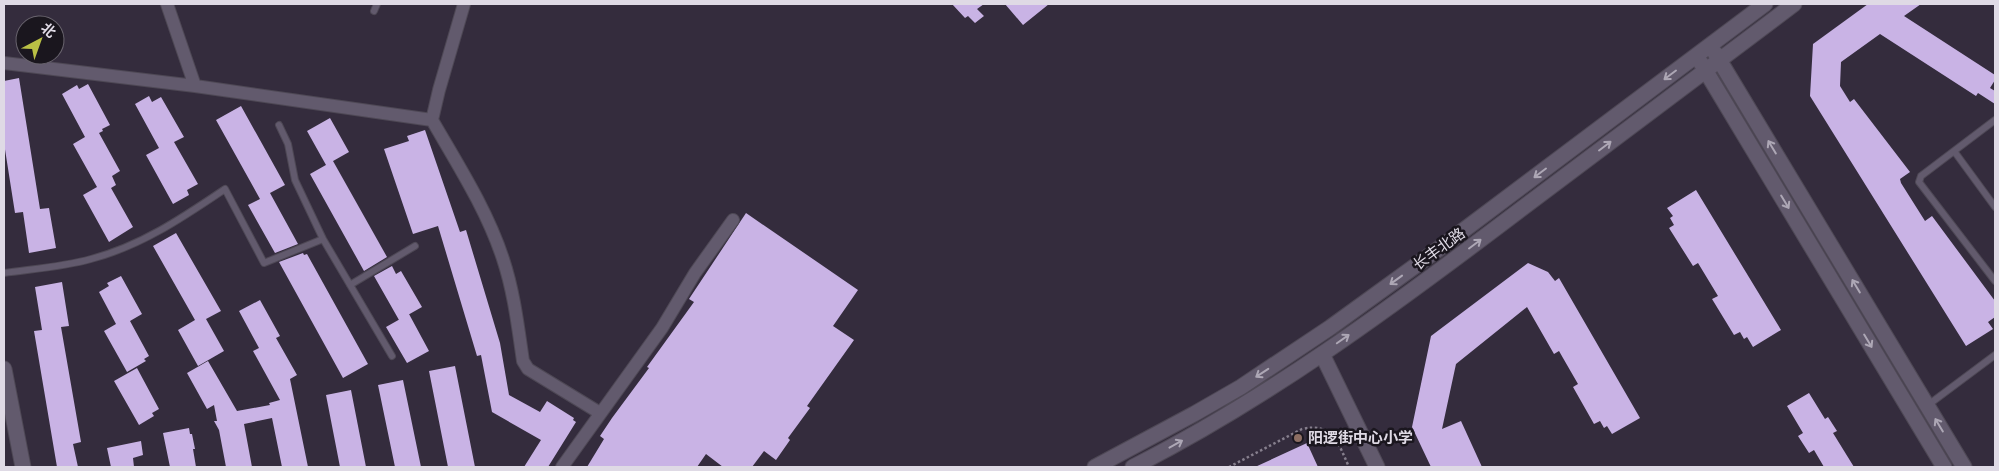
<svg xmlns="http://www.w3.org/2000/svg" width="1999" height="471" font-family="'Roboto Condensed','Noto Sans SC',sans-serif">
<rect width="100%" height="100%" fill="#342c3d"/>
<path fill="#c9b3e5" d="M 952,4 L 984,4 L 977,9 L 984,16 L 975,23 L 968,16 L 965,18 Z
M 1005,4 L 1049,4 L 1023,25 Z
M 1868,4 L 1921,4 L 1904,16 L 1995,75 L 1995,80 L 1990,88 L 1995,91 L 1995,104 L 1978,93 L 1976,96 L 1880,34 L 1841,62 L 1840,86 L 1850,102 L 1854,99 L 1910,172 L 1900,179 L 1901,183 L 1925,221 L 1932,216 L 1995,301 L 1995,317 L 1988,322 L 1993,329 L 1966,346 L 1810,96 L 1813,44 Z
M 19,78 L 40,209 L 49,208 L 56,248 L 29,253 L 23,212 L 15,213 L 4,143 L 4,81 Z
M 88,84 L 110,125 L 102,129 L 103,131 L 99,133 L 120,171 L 112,176 L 116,185 L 111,188 L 133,227 L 109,242 L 83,195 L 97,187 L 73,144 L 85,137 L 62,94 L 77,85 L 79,89 Z
M 149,96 L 152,102 L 161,97 L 184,137 L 174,142 L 198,184 L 187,190 L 189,195 L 173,204 L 146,155 L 159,148 L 135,104 Z
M 241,106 L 285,185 L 270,193 L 298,244 L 275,253 L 248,205 L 260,199 L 216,120 Z
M 330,118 L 349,152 L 326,165 L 307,131 Z
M 425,130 L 460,232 L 466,230 L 500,343 L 509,395 L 540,412 L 547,401 L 574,418 L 573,420 L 576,422 L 548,467 L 524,467 L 541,440 L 492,412 L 481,355 L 477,356 L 438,226 L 413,234 L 384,149 L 409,141 L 407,136 Z
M 333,161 L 387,257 L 364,271 L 310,174 Z
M 1696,190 L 1781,330 L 1753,347 L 1747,337 L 1744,339 L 1740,332 L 1734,335 L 1712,299 L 1718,296 L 1698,263 L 1693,266 L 1669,228 L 1674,225 L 1670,218 L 1673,216 L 1667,208 Z
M 746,213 L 858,290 L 833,326 L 854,340 L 807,406 L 810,408 L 788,438 L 790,440 L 776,460 L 764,451 L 752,467 L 723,467 L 706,454 L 697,467 L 587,467 L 604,439 L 600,436 L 612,418 L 649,368 L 647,367 L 694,302 L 689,299 Z
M 176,233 L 221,311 L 206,319 L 224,351 L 198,366 L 178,330 L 195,320 L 153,246 Z
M 303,253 L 304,255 L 307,254 L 368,364 L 343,378 L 279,262 Z
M 1528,263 L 1548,272 L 1555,281 L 1559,278 L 1640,418 L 1612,434 L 1607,426 L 1604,428 L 1600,421 L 1594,424 L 1573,387 L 1578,384 L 1563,358 L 1559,351 L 1554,354 L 1527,307 L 1456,364 L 1442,429 L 1461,421 L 1482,467 L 1431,467 L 1412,427 L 1431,336 Z
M 392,266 L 396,274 L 401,271 L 422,307 L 399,320 L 374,276 Z
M 121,276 L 142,314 L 130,321 L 149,356 L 144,359 L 146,361 L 127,372 L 104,331 L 116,324 L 99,292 L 109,286 L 107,283 Z
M 62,282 L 69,326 L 61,327 L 81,442 L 73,444 L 78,467 L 57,467 L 34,331 L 42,330 L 35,287 Z
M 260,300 L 280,336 L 276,338 L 297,375 L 290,379 L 308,467 L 282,467 L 272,418 L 244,424 L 252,467 L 226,467 L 219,430 L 214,421 L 217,421 L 214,405 L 207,409 L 187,373 L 208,361 L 237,411 L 270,405 L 269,403 L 280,400 L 253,351 L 259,348 L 239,311 Z
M 409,314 L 429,351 L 407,363 L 386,327 Z
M 455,366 L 475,467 L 448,467 L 429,371 Z
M 137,368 L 159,409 L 152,413 L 154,416 L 139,425 L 114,381 Z
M 403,380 L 421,467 L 395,467 L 378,385 Z
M 351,390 L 366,467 L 340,467 L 326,395 Z
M 1809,393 L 1825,419 L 1828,417 L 1837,431 L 1833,433 L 1854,467 L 1824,467 L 1814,450 L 1809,453 L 1798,436 L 1803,433 L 1787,406 Z
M 189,428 L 190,434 L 192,434 L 195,449 L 193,449 L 196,467 L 170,467 L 163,433 Z
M 141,441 L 143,455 L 133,458 L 134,467 L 111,467 L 107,448 Z
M 1307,443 L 1318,467 L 1255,467 Z"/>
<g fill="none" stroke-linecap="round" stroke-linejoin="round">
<g stroke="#4e4855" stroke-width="8">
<path id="lane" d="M 374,11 L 377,4
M 1995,120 L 1921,176 L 1919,182 L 1995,281
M 279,125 L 288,144 L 295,180 L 323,239 L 392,356
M 1954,151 L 1995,207
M 4,273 C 32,269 63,267 91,259 C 141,246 182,218 225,189 L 264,263 L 323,239
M 350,285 L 415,246
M 1928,405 L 1995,355"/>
</g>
<g stroke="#4e4855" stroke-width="14">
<path id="street" d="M 167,4 L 195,86
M 464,4 L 439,90 L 432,120 C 458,165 487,210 503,259 C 514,292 518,327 523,361 L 528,369 L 600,413
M 4,63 L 195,86 L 432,120
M 562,467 L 662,328 L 695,273 L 733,220"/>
</g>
<g stroke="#4e4855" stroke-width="17">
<path id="secondary" d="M 1715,53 L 1964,467
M 1701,63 L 1944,467
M 1322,354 L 1377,467
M 4,369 L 23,467
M 1095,467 L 1194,414 L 1241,387 L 1331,327 L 1440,248 L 1765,4
M 1133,467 C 1267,399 1389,309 1508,219 C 1604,147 1699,75 1794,4"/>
</g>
<path stroke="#867f8d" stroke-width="2.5" stroke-dasharray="2.5 2.5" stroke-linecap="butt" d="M 1229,467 L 1302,429 C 1333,422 1339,445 1349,467"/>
<use href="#lane" stroke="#625a6d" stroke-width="6"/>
<use href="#street" stroke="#625a6d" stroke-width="12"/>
<use href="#secondary" stroke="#625a6d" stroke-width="15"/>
</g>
<defs><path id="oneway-shaft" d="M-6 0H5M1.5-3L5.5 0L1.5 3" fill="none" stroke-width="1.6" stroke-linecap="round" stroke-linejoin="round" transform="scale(1.25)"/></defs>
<g stroke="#ada7b5">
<use href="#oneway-shaft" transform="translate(1670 75) rotate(143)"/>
<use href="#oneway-shaft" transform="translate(1605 146) rotate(-37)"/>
<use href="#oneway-shaft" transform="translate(1772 147) rotate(-121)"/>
<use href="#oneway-shaft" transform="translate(1540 173) rotate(143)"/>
<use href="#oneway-shaft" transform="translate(1785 202) rotate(59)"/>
<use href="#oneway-shaft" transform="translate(1475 244) rotate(-37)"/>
<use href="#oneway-shaft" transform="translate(1396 280) rotate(144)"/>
<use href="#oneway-shaft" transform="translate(1856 286) rotate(-121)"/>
<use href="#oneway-shaft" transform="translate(1343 339) rotate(-35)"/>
<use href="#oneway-shaft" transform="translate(1868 341) rotate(59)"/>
<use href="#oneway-shaft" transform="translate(1262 373) rotate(147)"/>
<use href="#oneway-shaft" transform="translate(1939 425) rotate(-121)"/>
<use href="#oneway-shaft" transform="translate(1176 444) rotate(-29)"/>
</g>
<circle fill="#8d6e63" stroke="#1a161e" stroke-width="2" cx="1298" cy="438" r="5"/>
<g text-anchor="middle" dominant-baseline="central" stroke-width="5" stroke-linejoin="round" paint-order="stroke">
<g font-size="15" fill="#dfdae5" stroke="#1a161e">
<text transform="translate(1439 249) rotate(-36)">长丰北路</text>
</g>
<g font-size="15" font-weight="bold" fill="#dfdae5" stroke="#1a161e" text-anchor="start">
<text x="1308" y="438">阳逻街中心小学</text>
</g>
</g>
<rect width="1999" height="471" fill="none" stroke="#dfdae5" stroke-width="10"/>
<g transform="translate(40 40) rotate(41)"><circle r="24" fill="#1a161e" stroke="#69646e"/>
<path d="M0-4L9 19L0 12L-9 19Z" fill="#bac045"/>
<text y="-8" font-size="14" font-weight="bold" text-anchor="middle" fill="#dfdae5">北</text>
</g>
</svg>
